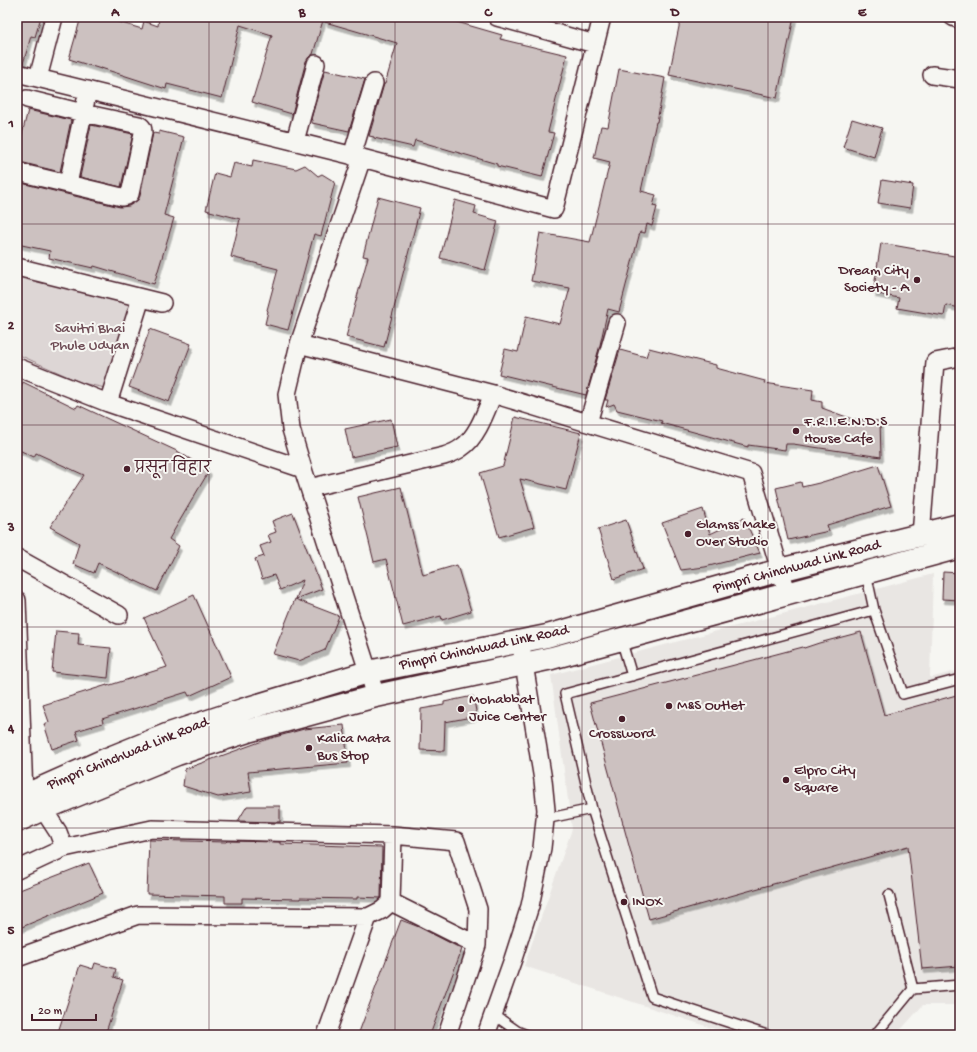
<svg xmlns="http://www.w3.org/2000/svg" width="977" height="1052" font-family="'Gochi Hand','Playpen Sans Deva',sans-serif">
<defs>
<filter id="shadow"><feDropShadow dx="2.5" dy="4.5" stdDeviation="0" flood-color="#0004"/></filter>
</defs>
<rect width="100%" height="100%" fill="#f6f6f2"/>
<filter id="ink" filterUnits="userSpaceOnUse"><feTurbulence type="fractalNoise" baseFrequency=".025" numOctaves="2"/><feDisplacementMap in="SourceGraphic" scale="8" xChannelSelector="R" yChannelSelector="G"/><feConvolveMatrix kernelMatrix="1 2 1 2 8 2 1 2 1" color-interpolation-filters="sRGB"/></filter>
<g filter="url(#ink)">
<path fill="#e9e6e3" d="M 933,574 L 930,678 L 960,670 L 960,1005 L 923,1005 L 896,1035 L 733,1035 L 524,966 L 572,829 L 551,675 Z"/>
<path fill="#ddd6d5" stroke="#947a80" d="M 17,273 L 147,307 L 105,388 L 82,383 L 17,354 Z"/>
<path fill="#ccc1c0" stroke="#4a1f2b" filter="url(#shadow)" d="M 17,17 L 41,17 L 35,37 L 31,36 L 23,64 L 17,63 Z
M 81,17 L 102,17 L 142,29 L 144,21 L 158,26 L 159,17 L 324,17 L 313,54 L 309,57 L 306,61 L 292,114 L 252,102 L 272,35 L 240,25 L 222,98 L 167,84 L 166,89 L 101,68 L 101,69 L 69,59 Z
M 325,17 L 451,17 L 450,20 L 502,35 L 500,39 L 567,55 L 548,132 L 554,133 L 542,177 L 497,166 L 497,164 L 415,140 L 413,147 L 374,138 L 374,137 L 369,136 L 384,84 L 385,84 L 397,43 L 325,22 Z
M 681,17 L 794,17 L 777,98 L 669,75 Z
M 619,69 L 665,78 L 657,122 L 656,122 L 641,191 L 656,195 L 653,206 L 657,207 L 652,226 L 647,224 L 645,233 L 640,232 L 619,312 L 608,309 L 600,345 L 586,395 L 499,374 L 505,349 L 518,352 L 526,316 L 560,324 L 570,288 L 531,281 L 540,233 L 590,242 L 610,162 L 594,158 L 601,126 L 608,127 Z
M 325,70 L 365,79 L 349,131 L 312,123 L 312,120 L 311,119 Z
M 28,110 L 71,120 L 60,172 L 20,162 L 17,162 L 17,137 L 21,138 Z
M 852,119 L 882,128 L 874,157 L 843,147 Z
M 91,125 L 133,134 L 121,187 L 80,177 Z
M 159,131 L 184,137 L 164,215 L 174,218 L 154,284 L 94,266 L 93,268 L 49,258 L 50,251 L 17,244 L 17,182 L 120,207 L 129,206 L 138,200 L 140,196 L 153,133 L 159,134 Z
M 253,160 L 296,169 L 305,165 L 318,176 L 322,174 L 335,182 L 321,236 L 314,234 L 288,330 L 265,324 L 268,311 L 267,310 L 278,269 L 231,257 L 240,219 L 206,210 L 215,173 L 230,177 L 234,163 L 252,167 Z
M 882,180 L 913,185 L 910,208 L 878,203 Z
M 378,197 L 420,208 L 384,347 L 346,337 L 368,257 L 363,256 Z
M 455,200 L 476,206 L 474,214 L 498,221 L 485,270 L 440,258 Z
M 881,243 L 960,257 L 960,308 L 946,305 L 944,316 L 897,308 L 899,298 L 873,293 Z
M 150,329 L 191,344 L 169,402 L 129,387 Z
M 649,348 L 716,365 L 716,368 L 765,381 L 764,383 L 813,390 L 812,400 L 822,402 L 822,408 L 852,419 L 880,421 L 881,457 L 793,444 L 786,444 L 785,450 L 748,445 L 748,447 L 661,423 L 662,421 L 617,410 L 614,404 L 606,407 L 608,400 L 605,400 L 620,350 L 646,357 Z
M 23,382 L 76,408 L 78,405 L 179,452 L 209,471 L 169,539 L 179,546 L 157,591 L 98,563 L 94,573 L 73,564 L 79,543 L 50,527 L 84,475 L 36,453 L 34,457 L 17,449 L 17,394 Z
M 515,417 L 581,433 L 566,490 L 520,479 L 534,527 L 499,537 L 480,473 L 503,466 Z
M 391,419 L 397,447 L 351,457 L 345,429 Z
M 878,465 L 891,506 L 827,525 L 829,531 L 788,540 L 776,488 L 801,482 L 802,487 L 819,483 Z
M 401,487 L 423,575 L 457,565 L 471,611 L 442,620 L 441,616 L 403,626 L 386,559 L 374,562 L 358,497 Z
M 703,509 L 710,534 L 744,518 L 760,553 L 705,567 L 681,570 L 662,523 Z
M 293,513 L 322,589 L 296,599 L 303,580 L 280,590 L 274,575 L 262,579 L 255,559 L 264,556 L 260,546 L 271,542 L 268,535 L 276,532 L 272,521 Z
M 626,520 L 643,569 L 614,579 L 598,529 Z
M 943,572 L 960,573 L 960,600 L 942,599 Z
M 194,595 L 231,677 L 189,696 L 187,692 L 102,719 L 103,723 L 76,731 L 79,740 L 52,749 L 44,724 L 49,722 L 43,705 L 107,685 L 107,686 L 167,667 L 144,618 Z
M 295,599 L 339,616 L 325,650 L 299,661 L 273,654 Z
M 56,631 L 79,633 L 78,645 L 111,648 L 108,678 L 52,672 Z
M 861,632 L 884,715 L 960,694 L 960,966 L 922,969 L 908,846 L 649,919 L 590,703 L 803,647 L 804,648 L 819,643 Z
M 473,696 L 477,716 L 445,722 L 444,751 L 420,750 L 421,709 L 444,705 L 444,702 Z
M 344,725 L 348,763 L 248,772 L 251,792 L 218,797 L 183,786 L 185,769 L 268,739 L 304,729 Z
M 247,806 L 280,806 L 280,822 L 238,821 Z
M 149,840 L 226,842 L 227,841 L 280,842 L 280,844 L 382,847 L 381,898 L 357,897 L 357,899 L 300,898 L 300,899 L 242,898 L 242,903 L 225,903 L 225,896 L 147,894 Z
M 89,863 L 103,893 L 17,929 L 17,891 Z
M 401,920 L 419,927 L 462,949 L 430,1035 L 358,1035 Z
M 95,963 L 116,969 L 114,977 L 123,980 L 105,1035 L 57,1035 L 80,965 L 93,969 Z"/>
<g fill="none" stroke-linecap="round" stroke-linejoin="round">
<g stroke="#4a1f2b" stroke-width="12">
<path id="lane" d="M 874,610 L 903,694 L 960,679
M 621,639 L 632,676
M 545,819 L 592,809
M 889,895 L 913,989
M 495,1010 L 497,1017 L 517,1031 L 527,1035
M 767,1035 L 652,997 L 592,809 L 565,694 L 874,610 L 866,573
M 875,1035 L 913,989 L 960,985"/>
</g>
<g stroke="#4a1f2b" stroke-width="20">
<path id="street" d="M 497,17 L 595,44
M 953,17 L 960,20
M 17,73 L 362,158 L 554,209 L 602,17
M 932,75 L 960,79
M 38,78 L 54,17
M 27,99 L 83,113 L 139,125 C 143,127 143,129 143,133 L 130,194 L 126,196 L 122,197 L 68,184 L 88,90
M 295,141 L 316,64
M 352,156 L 374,83
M 362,158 L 299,344 L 287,394 L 291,429 L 303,469 L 376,696
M 18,172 L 68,184
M 17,267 L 162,303
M 299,344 L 493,394 L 751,473 L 780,570 L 788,594
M 17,367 L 108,403 L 303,469
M 108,403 L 141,298
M 588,423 L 617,323
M 309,488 L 444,456 C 450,454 456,452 461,448 C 477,438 486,411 493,394
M 921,535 L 935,362 L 960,357
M 17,558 L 119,615
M 17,600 L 24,796 L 43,809 L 58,832 L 64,848
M 17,870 L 64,848 L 152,829 L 393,835 L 391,902 L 382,910 L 368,917 L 138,915 L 17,958
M 391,902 L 477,945 L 478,909 L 456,841 L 393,835
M 326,1035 L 368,917
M 447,1035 L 477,945
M 486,1035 L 513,959 L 530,906 L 542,848 L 546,810 L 543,780 L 522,652"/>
</g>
<g stroke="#4a1f2b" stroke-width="25">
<path id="secondary" d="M 17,799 L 107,759 L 169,734 L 242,710 L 368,672 L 547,636 L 780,570 L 960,525
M 17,821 L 43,809 L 177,754 L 248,731 L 376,696 L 552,658 L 960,547"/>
</g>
<use href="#lane" stroke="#f6f6f2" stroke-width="9"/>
<use href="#street" stroke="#f6f6f2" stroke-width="17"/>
<use href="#secondary" stroke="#f6f6f2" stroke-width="22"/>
</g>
</g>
<path fill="none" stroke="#4a1f2b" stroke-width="1" stroke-opacity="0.55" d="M 209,17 L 209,1035M 395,17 L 395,1035M 582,17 L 582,1035M 768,17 L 768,1035M 17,224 L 960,224M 17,425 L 960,425M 17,627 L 960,627M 17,828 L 960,828"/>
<g fill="#4a1f2b" stroke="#f6f6f2" stroke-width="1.5">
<circle cx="917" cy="280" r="4"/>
<circle cx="796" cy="431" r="4"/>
<circle cx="127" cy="469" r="4"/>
<circle cx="688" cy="534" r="4"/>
<circle cx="669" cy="706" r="4"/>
<circle cx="461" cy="709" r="4"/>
<circle cx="622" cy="719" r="4"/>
<circle cx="309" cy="748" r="4"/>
<circle cx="786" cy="780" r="4"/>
<circle cx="624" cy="902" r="4"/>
</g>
<g text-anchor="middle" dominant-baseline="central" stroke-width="4" stroke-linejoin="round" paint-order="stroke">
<g font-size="15" fill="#4a1f2b" stroke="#f6f6f2" text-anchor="start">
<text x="909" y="271" text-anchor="end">Dream City<tspan x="909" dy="17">Society - A</tspan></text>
<text x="804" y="422">F.R.I.E.N.D.S<tspan x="804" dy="17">House Cafe</tspan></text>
<text x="135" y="469">प्रसून विहार</text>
<text x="696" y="525">Glamss Make<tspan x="696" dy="17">Over Studio</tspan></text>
<text x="469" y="700">Mohabbat<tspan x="469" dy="17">Juice Center</tspan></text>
<text x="677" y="706">M&amp;S Outlet</text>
<text x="622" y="734" text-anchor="middle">Crossword</text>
<text x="317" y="739">Kalica Mata<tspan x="317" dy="17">Bus Stop</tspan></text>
<text x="794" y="771">Elpro City<tspan x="794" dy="17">Square</tspan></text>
<text x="632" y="902">INOX</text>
</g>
<g font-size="15" fill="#6f4d56" stroke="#f6f6f2">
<text x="90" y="329">Savitri Bhai<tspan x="90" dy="17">Phule Udyan</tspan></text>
</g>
<g font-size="15" fill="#4a1f2b" stroke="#f6f6f2">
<text transform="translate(797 567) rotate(-15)">Pimpri Chinchwad Link Road</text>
<text transform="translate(484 648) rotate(-12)">Pimpri Chinchwad Link Road</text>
<text transform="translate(128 754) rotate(-22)">Pimpri Chinchwad Link Road</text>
</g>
</g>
<rect width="977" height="1052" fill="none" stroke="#f6f6f2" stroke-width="44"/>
<path d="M32 1014v6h64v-6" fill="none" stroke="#4a1f2b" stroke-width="2"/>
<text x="38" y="1014" font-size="12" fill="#4a1f2b" stroke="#f6f6f2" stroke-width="3" paint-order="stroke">20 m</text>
<rect x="22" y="22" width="933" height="1008" fill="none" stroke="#4a1f2b" stroke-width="1.5"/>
<g font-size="13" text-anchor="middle" font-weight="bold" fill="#4a1f2b">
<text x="115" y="16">A</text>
<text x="302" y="16">B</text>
<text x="488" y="16">C</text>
<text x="675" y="16">D</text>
<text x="862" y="16">E</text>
<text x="11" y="127">1</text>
<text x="11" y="329">2</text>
<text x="11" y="531">3</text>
<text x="11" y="732">4</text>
<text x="11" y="934">5</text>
</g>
</svg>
